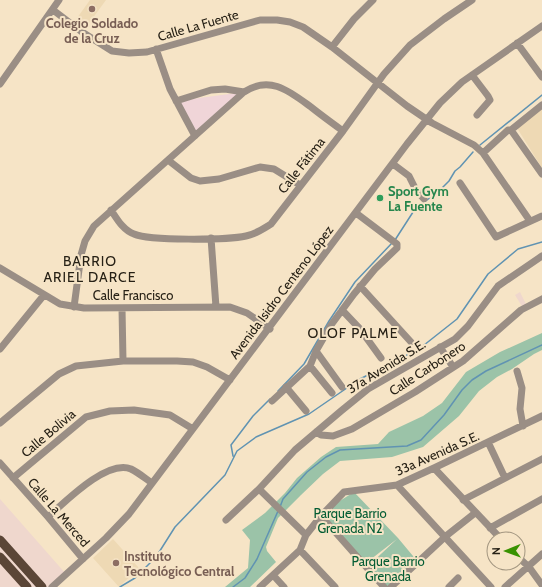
<svg xmlns="http://www.w3.org/2000/svg" width="542" height="587" font-family="Cabin,sans-serif">
<rect width="100%" height="100%" fill="#f6e4c6"/>
<path fill="#efd7cd" d="M 520,292 L 527,306 L 523,308 L 515,295 Z
M 0,499 L 66,574 L 52,587 L 0,587 Z"/>
<path fill="#eed9b4" d="M 90,0 L 106,0 L 87,26 L 77,18 Z
M 542,109 L 542,168 L 517,128 Z
M 113,539 L 139,568 L 119,587 L 93,558 Z"/>
<path fill="#f0d5d8" d="M 244,92 L 195,136 L 177,101 Z"/>
<path fill="#9bc3a8" d="M 542,333 L 542,350 L 534,354 L 512,369 L 497,377 L 479,391 L 459,416 L 423,447 L 392,457 L 340,461 L 323,474 L 301,495 L 278,518 L 266,547 L 267,551 L 276,562 L 250,587 L 225,587 L 248,568 L 250,540 L 242,530 L 265,513 L 285,493 L 297,478 L 321,457 L 336,447 L 378,444 L 389,432 L 423,416 L 442,403 L 466,372 L 500,352 Z
M 354,492 L 398,538 L 418,562 L 391,587 L 384,587 L 367,567 L 397,539 L 366,563 L 313,514 L 319,514 Z"/>
<g fill="none" stroke-linecap="round" stroke-linejoin="round">
<path stroke="#6093b2" stroke-width="1.5" d="M 480,145 L 542,95
M 395,240 L 415,209 L 439,191 L 449,181 L 455,171 L 460,167 L 473,152
M 278,391 L 304,364 L 329,321 L 355,282 L 392,243
M 233,456 L 231,445 L 253,416 L 270,399
M 280,507 L 283,499 L 307,472 L 326,457 L 340,450 L 407,446 L 421,440 L 444,415 L 462,390 L 472,380 L 486,371 L 542,345
M 120,587 L 135,578 L 156,557 L 175,527 L 225,475 L 237,451 L 256,437 L 309,414 L 360,379 L 419,349 L 457,319 L 488,274 L 518,249 L 542,242
M 233,587 L 245,578 L 257,559 L 278,511"/>
<path stroke="#9a8e85" stroke-width="7" d="M 53,10 L 82,32 L 112,51 L 129,53 L 147,52 L 260,20 L 277,20 L 290,22 L 303,27 L 332,47 L 407,106 L 432,123 L 474,145 L 483,153 L 530,221
M 517,43 L 542,77
M 332,47 L 354,19 L 373,0
M 156,49 L 170,89 L 195,136
M 472,75 L 488,96 L 490,100 L 477,115
M 0,84 L 59,0
M 176,101 L 211,90 L 225,89 L 244,92
M 511,130 L 542,174
M 483,153 L 508,130 L 511,130 L 542,105
M 168,160 L 191,178 L 200,181 L 219,179 L 260,167 L 274,169 L 300,185
M 393,164 L 409,176 L 416,190 L 424,199
M 460,183 L 496,237 L 542,216
M 111,210 C 117,219 123,230 134,234 C 149,241 228,240 246,236 C 256,234 263,229 271,224 L 343,131 L 384,74 L 410,45 L 444,19 L 472,0
M 211,238 L 216,307
M 0,268 L 60,304 L 84,308 L 230,307 L 247,313 L 270,329
M 360,286 L 411,342
M 74,307 L 81,255 L 85,241 L 94,226 L 244,92 C 270,75 289,91 311,107 C 321,115 332,123 343,131
M 122,308 L 123,361
M 342,310 L 360,329 L 381,358
M 440,347 L 453,367
M 0,349 L 44,295
M 316,351 L 342,387
M 310,366 L 332,393
M 517,371 L 522,388 L 520,409 L 523,426
M 286,387 L 306,411
M 272,401 L 310,366 L 316,351 L 331,325 L 354,294 L 375,269 L 397,248 L 397,244 L 356,213
M 0,423 L 59,374 L 76,366 L 123,361 L 177,361 L 193,362 L 207,367 L 230,380
M 316,432 L 321,435 L 333,436 L 352,429 L 415,392 L 463,361 L 521,310 L 542,299
M 488,442 L 505,478
M 0,463 L 48,517 L 83,559
M 434,468 L 501,539
M 13,478 L 86,417 L 110,411 L 134,410 L 170,415 L 193,429
M 397,485 L 491,587
M 463,500 L 542,459
M 321,516 L 384,587
M 48,517 C 65,502 107,459 131,469 C 139,473 146,479 152,483
M 226,520 L 259,489
M 490,528 L 542,499
M 306,535 L 259,489 L 295,450 L 341,411 L 368,389 L 455,339 L 468,326 L 498,286 L 542,256
M 300,550 L 335,587
M 518,557 L 529,567 L 542,585
M 273,575 L 284,587
M 52,587 L 106,538 L 129,514 L 407,144 L 440,103 L 462,82 L 542,26
M 260,587 L 300,550 L 306,535 L 321,516 L 344,492 L 397,485 L 434,468 L 542,416
M 391,587 L 446,536 L 475,513
M 449,587 L 458,578
M 505,587 L 542,554"/>
<path stroke="#5b4637" stroke-width="9" d="M 0,540 L 42,587
M 0,557 L 27,587"/>
</g>
<g fill="#8d6e63" stroke="#f6e4c6" stroke-width="1.5">
<circle cx="92" cy="9" r="4"/>
<circle cx="116" cy="563" r="4"/>
</g>
<circle fill="#2e9e5b" stroke="#f6e4c6" stroke-width="1.5" cx="380" cy="198" r="4"/>
<g text-anchor="middle" dominant-baseline="central" stroke-width="4" stroke-linejoin="round" paint-order="stroke">
<g font-size="13" font-weight="bold" fill="#785e54" stroke="#f6e4c6">
<text x="92" y="23">Colegio Soldado<tspan x="92" dy="15">de la Cruz</tspan></text>
<text x="124" y="556" text-anchor="start">Instituto<tspan x="124" dy="15">Tecnológico Central</tspan></text>
</g>
<g font-size="13" fill="#272116" stroke="#f6e4c6">
<text transform="translate(198 25) rotate(-16)">Calle La Fuente</text>
<text transform="translate(301 165) rotate(-52)">Calle Fátima</text>
<text transform="translate(281 292) rotate(-53)">Avenida Isidro Centeno López</text>
<text x="133" y="295">Calle Francisco</text>
<text transform="translate(386 366) rotate(-32)">37a Avenida S.E.</text>
<text transform="translate(427 368) rotate(-33)">Calle Carbonero</text>
<text transform="translate(48 433) rotate(-40)">Calle Bolivia</text>
<text transform="translate(437 453) rotate(-24)">33a Avenida S.E.</text>
<text transform="translate(59 512) rotate(49)">Calle La Merced</text>
</g>
<g font-size="13" font-weight="bold" fill="#27864d" stroke="#f6e4c6" text-anchor="start">
<text x="388" y="191">Sport Gym<tspan x="388" dy="15">La Fuente</tspan></text>
</g>
<g font-size="13" fill="#035c33" stroke="#f6e4c6">
<text x="350" y="513">Parque Barrio<tspan x="350" dy="15">Grenada N2</tspan></text>
<text x="388" y="561">Parque Barrio<tspan x="388" dy="15">Grenada</tspan></text>
</g>
<g font-size="14" letter-spacing="1" fill="#272116" stroke="#f6e4c6">
<text x="90" y="261">BARRIO<tspan x="90" dy="16">ARIEL DARCE</tspan></text>
<text x="353" y="333">OLOF PALME</text>
</g>
</g>
<g transform="translate(506 551) rotate(269)"><circle r="19" fill="#f6e4c6" stroke="#a39680"/>
<path d="M0-3L7 15L0 10L-7 15Z" fill="#399201"/>
<text y="-6" font-size="11" font-weight="bold" text-anchor="middle" fill="#272116">N</text>
</g>
</svg>
